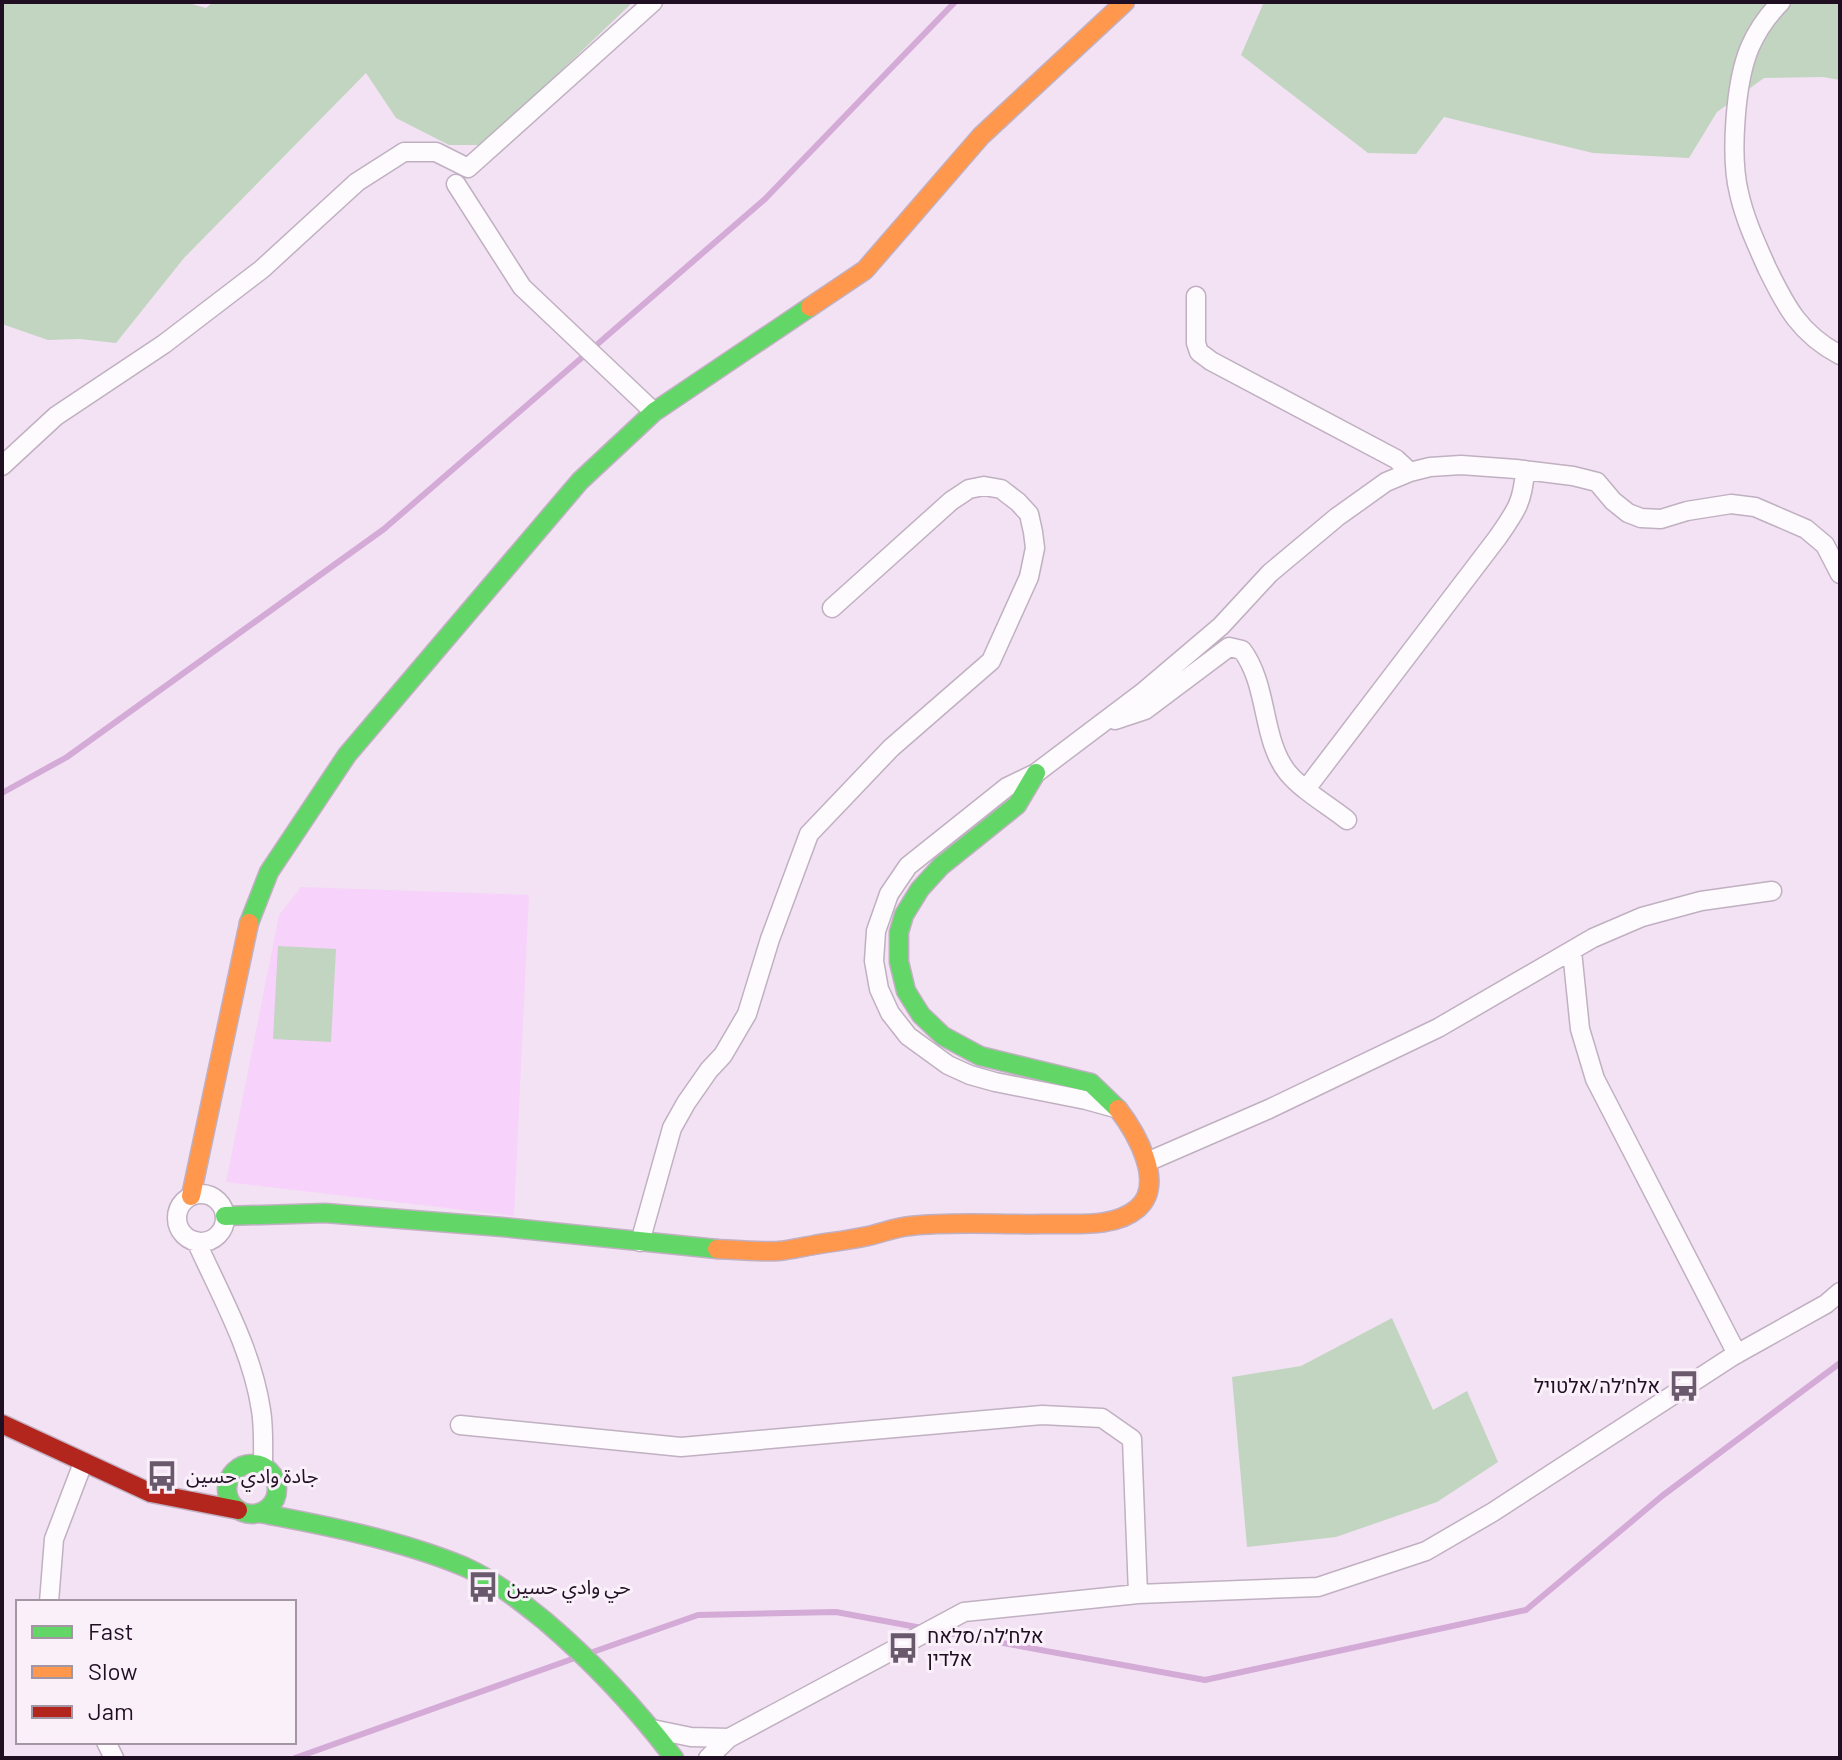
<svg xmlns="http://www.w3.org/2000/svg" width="1842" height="1760" font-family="Barlow,'Noto Sans Arabic',Heebo,sans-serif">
<rect width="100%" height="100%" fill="#f3e2f4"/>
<path fill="#f7d2fa" d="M 301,887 L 529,895 L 514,1216 L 226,1182 L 279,915 Z"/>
<path fill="#c1d5c0" d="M 2,2 L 185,2 L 206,8 L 213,2 L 633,2 L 483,145 L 449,145 L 396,118 L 366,73 L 184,258 L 116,343 L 80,339 L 48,340 L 2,324 Z
M 1264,2 L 1840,2 L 1840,80 L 1823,77 L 1764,78 L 1717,112 L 1689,158 L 1593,153 L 1444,117 L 1416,154 L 1368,153 L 1241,55 Z
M 278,946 L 336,949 L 331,1042 L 273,1039 Z
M 1392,1318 L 1433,1410 L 1467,1391 L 1498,1462 L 1437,1502 L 1336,1537 L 1247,1547 L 1232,1377 L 1301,1366 Z"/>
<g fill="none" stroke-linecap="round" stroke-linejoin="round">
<path stroke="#d4aad7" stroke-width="6" d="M 2,793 L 67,757 L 384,529 L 765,199 L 955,2
M 937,1631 L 1205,1680 L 1526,1610 L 1662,1496 L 1840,1363
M 590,1653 L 698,1615 L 836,1612 L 922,1628
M 295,1758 L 575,1658"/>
<defs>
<path id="street" d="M 1781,2 C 1768,15 1757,31 1750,47 C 1735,82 1730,157 1739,193 C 1745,220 1756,243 1767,268 C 1786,307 1800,334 1840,355
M 456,184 L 522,287 L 654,412
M 1196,296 L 1196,343 L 1199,352 L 1211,361 L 1396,459 L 1410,472
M 2,466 L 56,416 L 164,344 L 262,269 L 357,182 L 404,152 L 436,152 L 468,168 L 653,2
M 1115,720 L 1145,710 L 1229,647 L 1242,650 C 1269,686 1261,740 1288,773 C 1303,791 1328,805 1347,820
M 1306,789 L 1498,537 C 1516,511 1523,502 1525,470
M 1572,951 L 1580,1029 L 1595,1079 L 1737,1354
M 1115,1108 L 1086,1100 L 995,1082 L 970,1075 L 948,1065 L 908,1036 L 890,1013 L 879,989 L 874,961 L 876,931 L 889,894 L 908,866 L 1007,787 L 1036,773 L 1142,693 L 1221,626 L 1270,573 L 1337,517 L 1386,482 L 1410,472 L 1430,467 L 1461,465 L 1516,469 L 1573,476 L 1597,482 L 1613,501 L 1628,513 L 1641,518 L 1661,519 L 1687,511 L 1731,504 L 1755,507 L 1806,529 L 1825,545 L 1840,574
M 1147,1162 L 1269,1109 L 1438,1028 L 1593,938 L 1642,917 L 1701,901 L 1772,891
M177 1218a24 24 0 1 1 48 0a24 24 0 1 1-48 0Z
M 196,1241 C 221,1296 252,1350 261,1410 C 264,1428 263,1448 263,1466
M 640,1242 L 672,1128 L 686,1103 L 709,1070 L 723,1055 L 747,1014 L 770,939 L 809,834 L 891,748 L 991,661 L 1029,577 L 1035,548 L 1033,532 L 1029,514 L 1018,502 L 1001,489 L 984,486 L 969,489 L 951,501 L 832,608
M 460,1425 L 681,1447 L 1042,1415 L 1102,1418 L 1132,1439 L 1138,1594
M 49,1602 L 54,1539 L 83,1463
M 652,1729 L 691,1737 L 729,1738
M 106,1742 L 114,1758
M 708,1758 L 729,1738 L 964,1612 L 1138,1594 L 1318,1587 L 1426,1551 L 1493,1512 L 1733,1356 L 1826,1304 L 1840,1292"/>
<path id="fast" d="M 1036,773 L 1017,805 L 941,866 L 920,889 L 904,915 L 899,932 L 899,962 L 906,991 L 921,1015 L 943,1036 L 980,1056 L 1091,1083 L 1118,1109
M 249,923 L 269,872 L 347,755 L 580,481 L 654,412 L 810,307
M 225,1216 L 325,1213 L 502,1227 L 717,1249
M227 1489a25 25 0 1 1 50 0a25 25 0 1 1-50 0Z
M 259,1513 C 325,1525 403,1541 465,1567 C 494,1580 520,1601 545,1621 C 593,1662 636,1708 674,1758"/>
<path id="slow" d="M 810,307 L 865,270 L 981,136 L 1125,2
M 191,1196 L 249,923
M 717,1249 C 737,1250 758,1252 778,1251 C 790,1250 802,1247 814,1245 C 832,1242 850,1240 868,1236 C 882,1233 896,1227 910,1226 C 955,1221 999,1225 1044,1224 C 1074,1223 1114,1229 1138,1208 C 1166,1183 1135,1131 1118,1109"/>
<path id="jam" d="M 2,1424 L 151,1493 L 238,1510"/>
</defs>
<use href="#street" stroke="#c0b0c1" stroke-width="21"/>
<use href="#fast" stroke="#c0b0c1" stroke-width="21"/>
<use href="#slow" stroke="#c0b0c1" stroke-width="21"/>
<use href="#jam" stroke="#c0b0c1" stroke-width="21"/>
<use href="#street" stroke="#fdfbfd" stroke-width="18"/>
<use href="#fast" stroke="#63d668" stroke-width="18"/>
<use href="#slow" stroke="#ff974d" stroke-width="18"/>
<use href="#jam" stroke="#b3261e" stroke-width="18"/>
</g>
<defs>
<symbol id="bus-bare" viewBox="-9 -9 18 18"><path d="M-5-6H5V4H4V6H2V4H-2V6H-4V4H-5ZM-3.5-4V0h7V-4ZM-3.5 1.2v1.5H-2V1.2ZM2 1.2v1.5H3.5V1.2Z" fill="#6a596c" stroke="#faf0fa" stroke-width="2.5" paint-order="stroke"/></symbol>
</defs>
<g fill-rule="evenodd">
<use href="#bus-bare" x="1662" y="1364" width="44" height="44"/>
<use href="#bus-bare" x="140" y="1454" width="44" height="44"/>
<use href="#bus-bare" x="461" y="1565" width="44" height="44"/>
<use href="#bus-bare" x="881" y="1626" width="44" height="44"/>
</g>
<g text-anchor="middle" stroke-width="6" stroke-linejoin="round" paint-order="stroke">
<g font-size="20" fill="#200f22" stroke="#faf0fa" text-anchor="start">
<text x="1660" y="1393" text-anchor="end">אלח׳לה/אלטויל</text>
<text x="186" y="1483">جادة وادي حسين</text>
<text x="507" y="1594">حي وادي حسين</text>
<text x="927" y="1643">אלח׳לה/סלאח<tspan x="927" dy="23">אלדין</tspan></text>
</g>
</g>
<rect width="1842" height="1760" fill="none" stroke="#200f22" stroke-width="8"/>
<rect x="16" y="1600" width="280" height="144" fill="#faf0fa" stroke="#a396a4" stroke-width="2"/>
<rect x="32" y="1626" width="40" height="12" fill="#63d668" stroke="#a396a4" stroke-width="2"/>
<text x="88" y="1640" font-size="24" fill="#200f22">Fast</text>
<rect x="32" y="1666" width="40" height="12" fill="#ff974d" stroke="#a396a4" stroke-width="2"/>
<text x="88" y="1680" font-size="24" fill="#200f22">Slow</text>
<rect x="32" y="1706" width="40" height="12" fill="#b3261e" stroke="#a396a4" stroke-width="2"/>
<text x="88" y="1720" font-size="24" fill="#200f22">Jam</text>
</svg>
